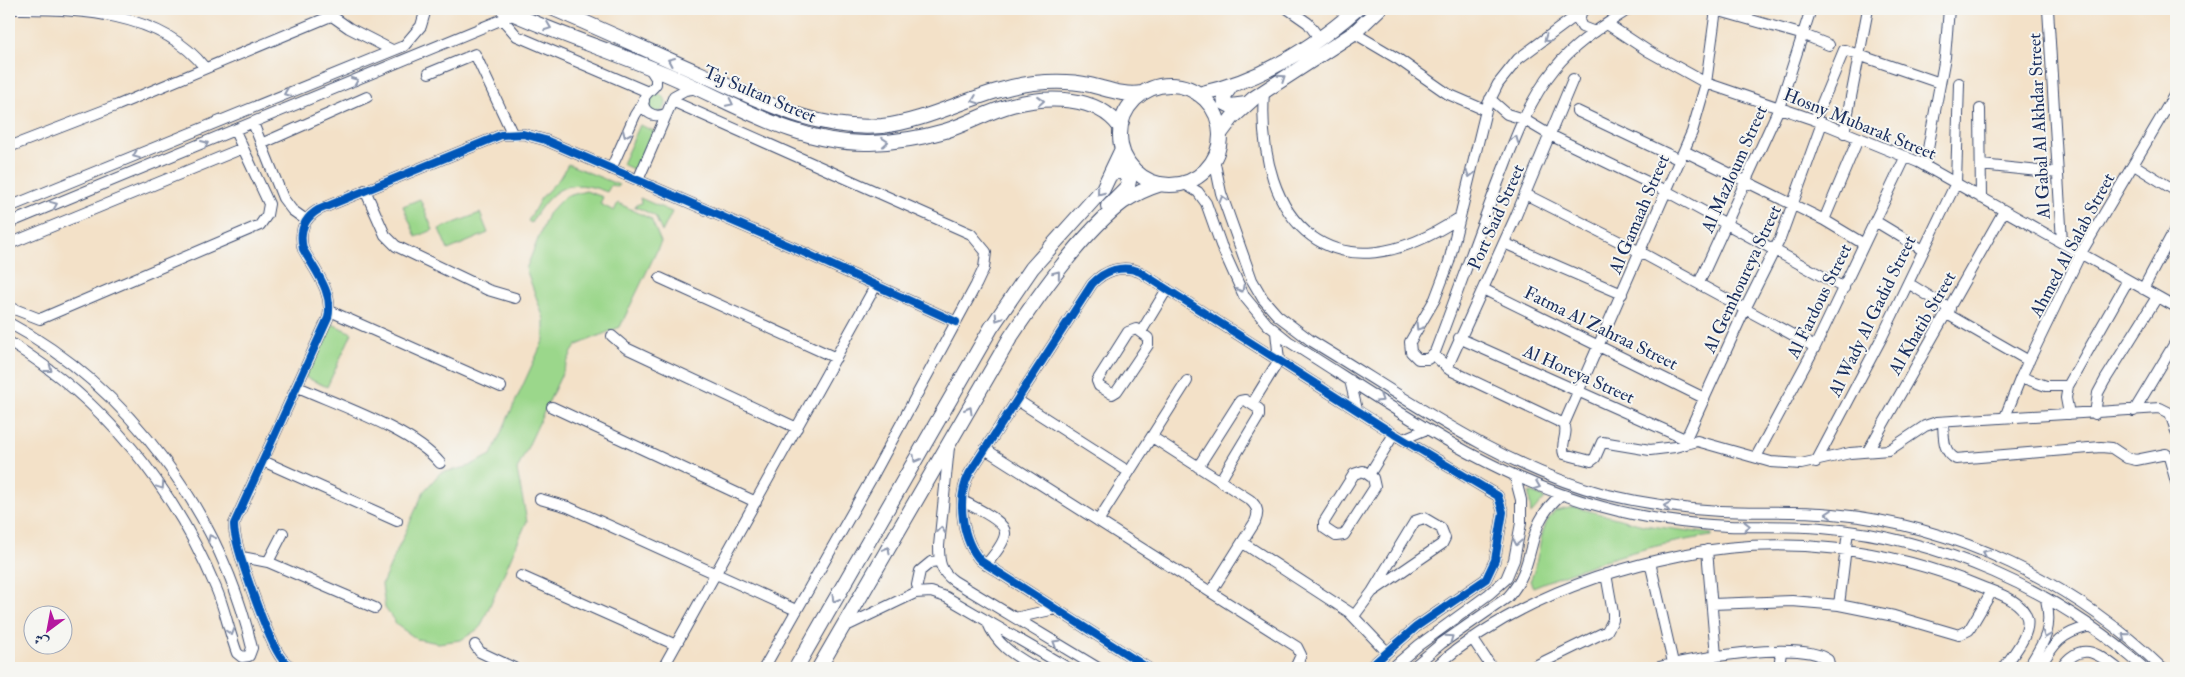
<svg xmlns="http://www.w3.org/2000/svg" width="2185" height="677" font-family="'IM FELL Double Pica',Amiri,serif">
<rect width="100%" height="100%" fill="#f6f6f2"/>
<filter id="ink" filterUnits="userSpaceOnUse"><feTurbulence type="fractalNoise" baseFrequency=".02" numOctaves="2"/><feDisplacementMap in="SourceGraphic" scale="10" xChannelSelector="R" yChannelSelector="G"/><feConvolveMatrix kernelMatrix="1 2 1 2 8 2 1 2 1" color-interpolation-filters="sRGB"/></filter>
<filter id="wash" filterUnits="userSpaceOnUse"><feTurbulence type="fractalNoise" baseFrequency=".0096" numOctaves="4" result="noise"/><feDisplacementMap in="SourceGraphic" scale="20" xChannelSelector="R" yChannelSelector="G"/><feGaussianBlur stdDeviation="1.12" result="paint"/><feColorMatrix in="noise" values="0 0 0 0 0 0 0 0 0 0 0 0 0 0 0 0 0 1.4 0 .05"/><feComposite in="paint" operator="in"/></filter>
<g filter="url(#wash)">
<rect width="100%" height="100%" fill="#f3e1c8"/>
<path fill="#9bd78b" stroke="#5b8374" d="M648 103a9 9 0 1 1 18 0a9 9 0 1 1-18 0Z
M 640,125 L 654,131 L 635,170 L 622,164 Z
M 568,164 L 619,185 L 617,187 L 611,185 L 607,192 C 568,176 551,189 531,223 L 528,221 L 541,198 L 559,179 Z
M 586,191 L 603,197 L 600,204 L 614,211 L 618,203 L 651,219 L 661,242 L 620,327 L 577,345 L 572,352 L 517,470 L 527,521 L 480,628 L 461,640 L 438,643 L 417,639 L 398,626 L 385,608 L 382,584 L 424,491 L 440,473 L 467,467 L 491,455 L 544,339 L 544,319 L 526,269 L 548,214 L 564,197 Z
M 640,198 L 672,212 L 662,232 L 655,216 L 634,206 L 641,203 Z
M 420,199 L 433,230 L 416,237 L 403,206 Z
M 480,213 L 488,233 L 448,250 L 439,229 Z
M 330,323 L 352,333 L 327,387 L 305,377 Z
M 1530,492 L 1545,498 L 1531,514 L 1529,494 Z
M 1574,507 L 1643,525 L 1712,534 L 1712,536 C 1649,544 1592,563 1533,587 L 1530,581 C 1541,559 1537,528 1555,511 Z"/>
</g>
<g filter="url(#ink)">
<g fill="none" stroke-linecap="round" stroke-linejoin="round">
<defs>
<path id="minor" d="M 9,9 C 74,8 162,11 205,68
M 322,9 L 349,28 L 392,50
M 1288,9 L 1308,23 L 1319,38
M 1585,9 L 1518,59 L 1498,84 L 1487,106 L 1449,262 L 1435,299 L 1410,342 L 1411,352 L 1418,359 L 1428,359 L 1435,352 C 1457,295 1477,237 1499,180 C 1514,141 1528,101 1555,68 C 1575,43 1602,27 1629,9
M 2048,9 L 2062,242
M 1716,10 L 1804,35 L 1829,45
M 1581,13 L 1579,21 L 1582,27 L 1595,32
M 503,20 L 517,36 L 648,92
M 1607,24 L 1648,51 L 1706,83 L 1815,120 L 1918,162 L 2176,307
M 1354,33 L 1398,59 L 1448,94 L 1485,110
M 649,67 L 656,78 L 656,84 C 653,89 648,91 645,96 C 638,111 655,120 667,113 L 674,96 L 685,90 L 699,88
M 429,73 L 475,54 L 512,133
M 1264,91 C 1255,226 1335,301 1459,218
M 1490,99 L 1507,114 L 1523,119 L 1550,135 L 1666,191 L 1844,288
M 672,101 L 971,234 L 986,252 L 984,268 L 976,285 L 874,474 L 764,668
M 1980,109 L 1981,198
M 1577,111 L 1680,160
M 1815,120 L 1844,50 L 1940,83
M 253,123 L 283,198 L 292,210 L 306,220
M 1844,133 L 1868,9
M 261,144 L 367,97
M 9,147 L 118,105 L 331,16
M 1684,151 L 1824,220 L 1864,244
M 1214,159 L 1221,193 L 1252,280 L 1263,299 L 1277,315 L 1310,340 C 1405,397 1496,465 1604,494 C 1642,503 1681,509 1720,511 C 1758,513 1795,510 1833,514 C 1956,525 2073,582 2162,668
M 1925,165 L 1945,57 L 1949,9
M 1981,165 L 2058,173
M 2134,165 L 2176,191
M 611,169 L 635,115 L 644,101
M 638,180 L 667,113
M 1183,183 L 1198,192 L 1206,203 L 1221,245 L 1244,296 L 1267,324 L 1288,341 C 1389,404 1486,477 1603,507 C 1643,518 1686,524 1728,526 C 1759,527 1790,525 1822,528 C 1940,538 2055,589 2144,668
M 365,190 L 385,235 L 396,246 L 488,290 L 515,298
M 1525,194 L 1640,252 L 1815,347
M 9,207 L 404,46 L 421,26 L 426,9
M 1824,220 L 1858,139
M 1875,221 L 1923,250
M 9,223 L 515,14
M 1504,243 L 1622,294
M 9,244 L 243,148
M 660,278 L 836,358
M 1699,283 L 1779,108 L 1811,9
M 1908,283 L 1950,309
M 1483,289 L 1704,398
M 2143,289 L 2176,227
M 9,307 L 40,319 L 260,225 L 267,215 L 269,204 L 235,131
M 330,311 L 501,387
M 1947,314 L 2029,361
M 9,323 C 129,387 222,516 252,648 L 249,656 L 242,657 L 237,653 C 229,632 225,609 216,588 C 173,486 104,400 9,342
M 1136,329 L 1148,338 L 1148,345 L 1117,391 L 1112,394 L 1099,386 L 1097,381 L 1128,332 Z
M 1141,332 L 1167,289
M 612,336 L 626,348 L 797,428
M 1459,338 L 1685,439
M 1434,355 L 1450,370 L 1564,424 C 1569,433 1560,444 1564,454 L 1591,461 L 1595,458 L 1602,442 L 1650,450 L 1675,447 L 1697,441 L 1771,462 L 1801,464 L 1850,453 L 1889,450 L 1925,426 L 1937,422 L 2160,408 L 2170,413 L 2176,431
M 1447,368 L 1515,218 L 1573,79
M 2021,377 L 2046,386 L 2068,386
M 1350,380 L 1357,410
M 298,387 C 338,405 413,430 440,463
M 1017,400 L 1129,472
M 1252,404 L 1279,360 L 1276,332
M 552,407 L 756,502
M 2134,411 L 2176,341
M 2069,414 L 2066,398 L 2068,386 L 2128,280
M 2095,414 L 2098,393 L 2105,380 L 2157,297
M 2005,417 L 2021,377 L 2081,253 L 2176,92
M 1943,422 C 1944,437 1942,451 1956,459 L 2101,447 L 2112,448 L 2127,458 L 2136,460 L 2166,454 L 2169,457 L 2176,482
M 1564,424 L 1692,132 L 1706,83 L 1716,9
M 1152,437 L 1250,500 C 1258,507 1259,513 1255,522 L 1211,592
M 1403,439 L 1427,429
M 1683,445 L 1745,309 L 1780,239 L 1822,123
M 949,447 L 939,546 C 939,562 940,571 954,581 L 1098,668
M 985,449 L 1297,647 L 1301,655 L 1295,668
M 1868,451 L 2004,211
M 1756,457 L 1815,347 L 1906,156
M 263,461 L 397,521
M 1816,462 L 1881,339 L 1956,183 L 1959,83
M 1198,467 L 1240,401 L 1245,400 L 1259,409 L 1259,416 L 1220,481
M 1363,471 L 1373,478 L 1375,487 L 1344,535 L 1336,536 L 1324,528 L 1324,522 L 1354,474 Z
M 1369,475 L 1394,434
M 540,499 L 568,507 L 796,610
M 963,501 C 973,507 1007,521 1005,534 C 1004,544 992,557 986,565
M 1098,521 L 1187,381
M 1243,543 L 1349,612 L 1387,652
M 1707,550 L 1716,656
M 242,557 L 268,562 L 375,608
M 268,562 L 283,533
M 1650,562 L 1673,663
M 521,576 L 676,645
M 917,585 L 920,571 L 931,562 L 939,561
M 1712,604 L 1792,601 L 1839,605 L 1894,616 L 1959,635 L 1969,630 L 1992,591
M 1839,605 L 1848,531
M 1354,616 L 1372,592 L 1415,521 L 1424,518 L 1441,528 L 1445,538 L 1442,544 L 1372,592
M 1015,618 L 1055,609
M 987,621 C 997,646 1014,655 1036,668
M 842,628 L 915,593 L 931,592 L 946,597 L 1068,668
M 1472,638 L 1492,668
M 475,645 L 480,652 L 514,668
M 294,668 C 290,666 285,663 282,659 C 269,643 233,544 234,524 L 328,318 C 334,292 315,271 303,249 C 299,232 303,219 318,210 L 501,135 L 523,134 L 545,140 L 792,247 L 956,322
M 663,668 L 876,285
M 1148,668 L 981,561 C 962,541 956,499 969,474 L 1092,284 C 1105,270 1123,264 1140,272 L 1394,434 L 1498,496 L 1503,512 L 1495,560 L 1486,579 L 1416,627 L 1369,668
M 1392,668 L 1419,645 L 1489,594 L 1506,579 L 1514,560 L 1521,523 L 1521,500 L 1515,477
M 1412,668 L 1442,643 L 1508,597 C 1540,561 1522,527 1561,495
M 1434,668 C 1505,607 1591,573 1682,555 C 1782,534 1888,548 1982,587 C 1997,593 2022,600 2027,618 C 2031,635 2012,655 2004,668
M 1531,668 L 1607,631 L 1613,620 L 1613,613 L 1606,574
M 1656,668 C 1689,659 1802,639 1828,660 L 1830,668
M 1779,668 L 1781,652
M 2028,668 C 2044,642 2053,631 2046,599
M 2039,668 C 2055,642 2060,634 2090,626
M 2061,668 C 2080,641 2096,652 2117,668"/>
<path id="major" d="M 503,9 C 554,33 609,50 661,72 C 730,100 794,145 870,143 C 896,142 921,138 945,131 C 968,124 989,111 1012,105 C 1047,96 1097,95 1120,127
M 554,9 C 603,30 651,52 699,73 C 758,99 815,132 882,126 C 935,120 981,89 1034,83 C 1053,81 1072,81 1090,85 C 1107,89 1124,96 1142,93
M1120 135a50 50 0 1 1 100 0a50 50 0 1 1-100 0Z
M 1231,86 L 1224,96 L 1225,103 L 1231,106 L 1246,104
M 1198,94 C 1257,82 1311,49 1357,9
M 1220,134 L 1232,118 L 1254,98 L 1354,33 L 1379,9
M 1108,206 L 1128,186 L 1129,181 L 1123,171 L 1112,173
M 796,668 L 991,328 L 1032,268 L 1103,189 L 1122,149
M 819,668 L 1010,338 C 1038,296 1083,232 1123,202 C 1135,194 1148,188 1161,184"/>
</defs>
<use href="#minor" stroke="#3b4a6e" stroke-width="12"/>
<use href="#major" stroke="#3b4a6e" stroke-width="16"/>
<use href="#minor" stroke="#fff" stroke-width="10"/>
<use href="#major" stroke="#fff" stroke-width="14"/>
<defs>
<path id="cycleway" d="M 294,668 C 290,666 285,663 282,659 C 269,643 233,544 234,524 L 328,318 C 334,292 315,271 303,249 C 299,232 303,219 318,210 L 501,135 L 523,134 L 545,140 L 792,247 L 956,322
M 1148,668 L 981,561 C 962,541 956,499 969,474 L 1092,284 C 1105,270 1123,264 1140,272 L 1394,434 L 1498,496 L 1503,512 L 1495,560 L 1486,579 L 1416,627 L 1369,668"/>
</defs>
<use href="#cycleway" stroke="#f6f6f2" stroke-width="11"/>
<use href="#cycleway" stroke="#0057b8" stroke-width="8"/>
</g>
<defs><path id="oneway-chevron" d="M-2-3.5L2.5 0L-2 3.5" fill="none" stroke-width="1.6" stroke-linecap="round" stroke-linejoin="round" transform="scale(1.25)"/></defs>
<g stroke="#8d97ae">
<use href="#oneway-chevron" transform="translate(548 27) rotate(21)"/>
<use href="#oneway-chevron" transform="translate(1547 39) rotate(144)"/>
<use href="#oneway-chevron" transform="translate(671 61) rotate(-156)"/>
<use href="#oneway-chevron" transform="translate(1282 78) rotate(-34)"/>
<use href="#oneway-chevron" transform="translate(355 81) rotate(-23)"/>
<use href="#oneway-chevron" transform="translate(287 93) rotate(158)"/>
<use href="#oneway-chevron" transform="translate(975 100) rotate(159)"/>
<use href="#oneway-chevron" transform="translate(1041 101) rotate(-4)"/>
<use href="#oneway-chevron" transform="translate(730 103) rotate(26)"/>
<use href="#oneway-chevron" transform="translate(626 134) rotate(114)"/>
<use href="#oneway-chevron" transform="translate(1515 139) rotate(-68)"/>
<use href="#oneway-chevron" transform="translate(885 142) rotate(-5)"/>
<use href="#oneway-chevron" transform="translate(205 144) rotate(-23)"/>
<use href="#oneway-chevron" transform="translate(136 155) rotate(158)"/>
<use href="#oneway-chevron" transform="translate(1470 174) rotate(104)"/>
<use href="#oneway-chevron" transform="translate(1100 192) rotate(129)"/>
<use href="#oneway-chevron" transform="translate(1223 199) rotate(-107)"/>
<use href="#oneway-chevron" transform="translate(54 205) rotate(-22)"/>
<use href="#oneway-chevron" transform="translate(1057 274) rotate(-51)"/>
<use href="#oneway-chevron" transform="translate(1241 289) rotate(62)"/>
<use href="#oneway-chevron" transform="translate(998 318) rotate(123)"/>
<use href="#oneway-chevron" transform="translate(1419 327) rotate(122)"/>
<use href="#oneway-chevron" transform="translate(49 369) rotate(37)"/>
<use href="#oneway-chevron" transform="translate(1380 399) rotate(32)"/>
<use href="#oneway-chevron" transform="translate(969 410) rotate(-60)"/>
<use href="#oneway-chevron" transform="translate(916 459) rotate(120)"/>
<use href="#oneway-chevron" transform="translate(161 486) rotate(56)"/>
<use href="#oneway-chevron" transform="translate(1537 486) rotate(21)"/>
<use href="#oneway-chevron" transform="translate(1667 506) rotate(-172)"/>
<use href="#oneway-chevron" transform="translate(1829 514) rotate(-175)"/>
<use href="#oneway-chevron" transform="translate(1747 526)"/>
<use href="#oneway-chevron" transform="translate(941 530) rotate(-84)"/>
<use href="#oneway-chevron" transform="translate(211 538) rotate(-117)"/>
<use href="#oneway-chevron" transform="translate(1517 542) rotate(101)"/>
<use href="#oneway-chevron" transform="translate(887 550) rotate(-60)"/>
<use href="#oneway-chevron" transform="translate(1986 553) rotate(-157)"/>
<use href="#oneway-chevron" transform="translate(835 599) rotate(120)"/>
<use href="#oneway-chevron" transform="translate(231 632) rotate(74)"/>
<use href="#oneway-chevron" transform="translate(2046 635) rotate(111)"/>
<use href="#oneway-chevron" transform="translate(2125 636) rotate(-141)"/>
<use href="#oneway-chevron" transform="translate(1450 638) rotate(-35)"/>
<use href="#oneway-chevron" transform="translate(1056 643) rotate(-149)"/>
</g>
</g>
<g text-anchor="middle" stroke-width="4" stroke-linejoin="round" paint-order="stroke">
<g font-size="18" fill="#1b2f5e" stroke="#f6f6f2">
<text transform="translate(760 94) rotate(23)" y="6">Taj Sultan Street</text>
<text transform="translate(1860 124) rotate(22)" y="6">Hosny Mubarak Street</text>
<text transform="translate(2039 126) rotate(-93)" y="6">Al Gabal Al Akhdar Street</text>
<text transform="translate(1734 169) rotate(-66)" y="6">Al Mazloum Street</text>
<text transform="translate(1639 214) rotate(-67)" y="6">Al Gamaah Street</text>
<text transform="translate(1496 217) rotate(-66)" y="6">Port Said Street</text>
<text transform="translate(2072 245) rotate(-62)" y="6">Ahmed Al Salab Street</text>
<text transform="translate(1742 279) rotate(-65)" y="6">Al Gemhoureya Street</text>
<text transform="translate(1819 301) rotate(-64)" y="6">Al Fardous Street</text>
<text transform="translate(1872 316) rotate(-64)" y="6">Al Wady Al Gadid Street</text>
<text transform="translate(1922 323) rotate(-60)" y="6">Al Khatib Street</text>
<text transform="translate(1601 328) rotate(26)" y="6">Fatma Al Zahraa Street</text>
<text transform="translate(1579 374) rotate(24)" y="6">Al Horeya Street</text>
</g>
</g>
<rect width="2185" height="677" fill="none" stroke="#f6f6f2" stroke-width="30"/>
<g transform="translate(48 630) rotate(212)"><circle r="24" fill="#f6f6f2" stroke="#9ea6b7"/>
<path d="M0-4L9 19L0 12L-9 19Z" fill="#b5179e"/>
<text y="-8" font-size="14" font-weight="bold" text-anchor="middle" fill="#1b2f5e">ش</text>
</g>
</svg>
